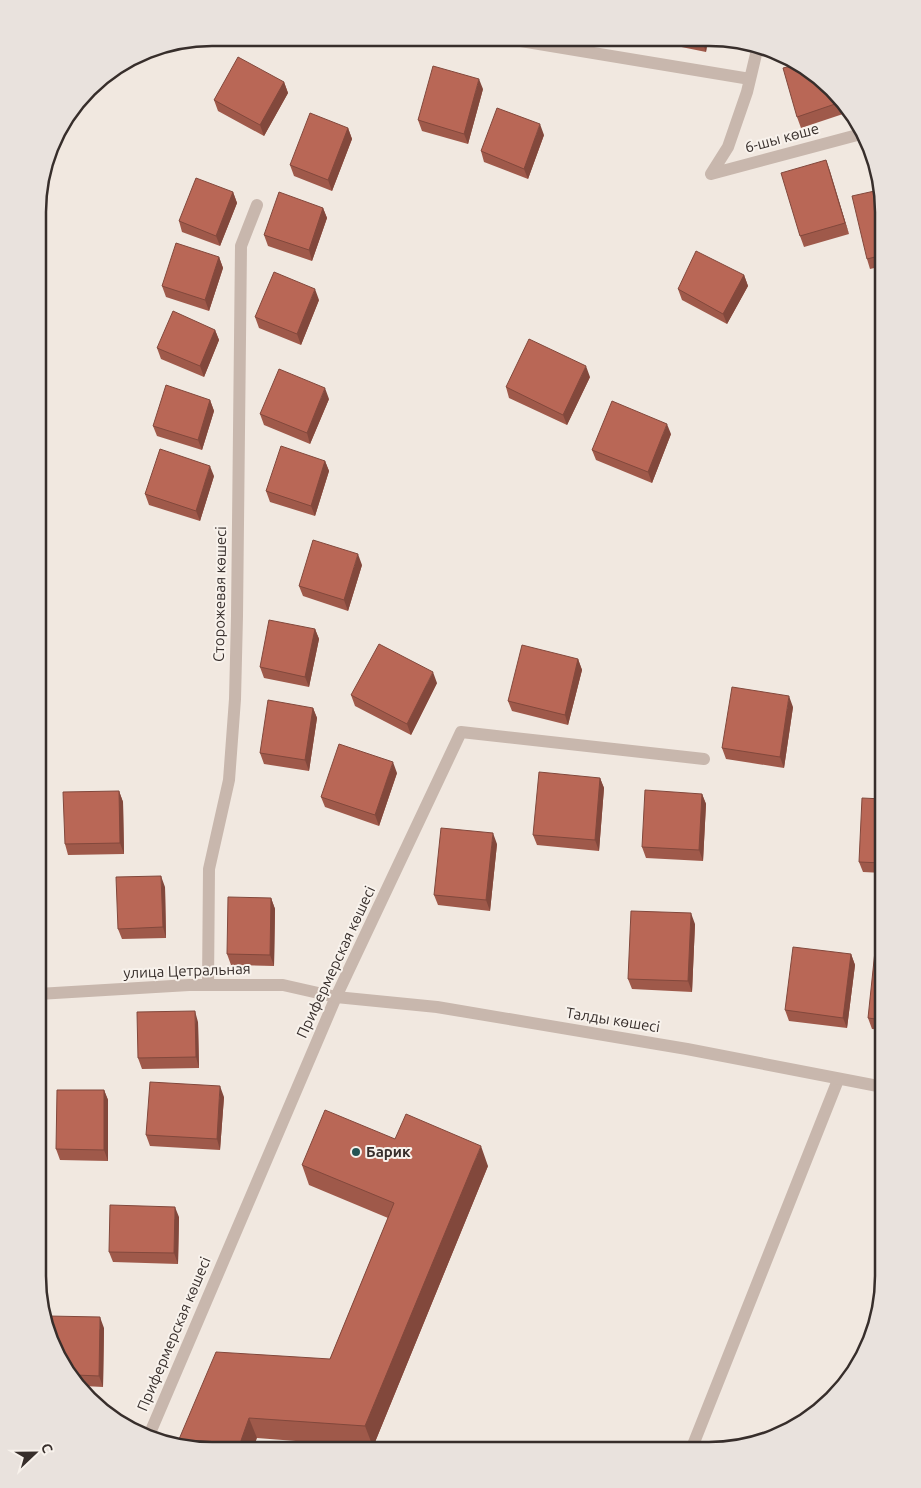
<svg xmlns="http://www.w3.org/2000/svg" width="921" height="1488" font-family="Ubuntu,sans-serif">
<rect width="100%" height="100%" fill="#f1e8e0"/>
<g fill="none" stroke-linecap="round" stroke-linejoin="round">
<path stroke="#c8b7ad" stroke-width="12" d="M 503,38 L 750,79
M 711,174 L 861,134
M 711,174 L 728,147 L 747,92 L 757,50
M 208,985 L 209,869 L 229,780 L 235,699 L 237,616 L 241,246 L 257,205
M 150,1433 L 336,997 L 461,732 L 704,759
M 691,1450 L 838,1080"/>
<path stroke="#c8b7ad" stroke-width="12" d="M 38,994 L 189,985 L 283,985 L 336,997 L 437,1007 L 687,1049 L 883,1087"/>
</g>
<path fill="#9f594a" d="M 642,39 L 708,39 L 706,52 Z
M 815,74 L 846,113 L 801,128 L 797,117 Z
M 284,82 L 288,93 L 264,136 L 218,111 L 214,100 Z
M 483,89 L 468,144 L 422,131 L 418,120 Z
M 348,128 L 352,139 L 332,191 L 294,176 L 290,165 Z
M 544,135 L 528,179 L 484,162 L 481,151 Z
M 826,160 L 849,234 L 804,247 L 800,236 Z
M 233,192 L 237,203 L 220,246 L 182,232 L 179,221 Z
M 323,208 L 327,218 L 312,261 L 268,246 L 264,235 Z
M 884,212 L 883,266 L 870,269 L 867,259 Z
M 219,257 L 223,268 L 209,311 L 166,297 L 162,286 Z
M 744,275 L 748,286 L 727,324 L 682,300 L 678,289 Z
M 319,300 L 301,345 L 259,328 L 255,317 Z
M 215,330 L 219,340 L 204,377 L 161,359 L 157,348 Z
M 590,377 L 567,425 L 509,398 L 506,387 Z
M 329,399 L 310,444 L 264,425 L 260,414 Z
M 210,400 L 214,411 L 202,450 L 157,436 L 153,426 Z
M 671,434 L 652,483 L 596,460 L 592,450 Z
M 325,461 L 329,471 L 315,516 L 270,502 L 266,491 Z
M 214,476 L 200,521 L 149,505 L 145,494 Z
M 362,565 L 348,611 L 303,596 L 299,586 Z
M 315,629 L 319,639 L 309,687 L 264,678 L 260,667 Z
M 578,659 L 582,670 L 568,725 L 512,711 L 508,701 Z
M 437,683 L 411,735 L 355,706 L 351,695 Z
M 793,707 L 784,768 L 726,759 L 722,748 Z
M 313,708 L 317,718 L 309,771 L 264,764 L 260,753 Z
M 397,773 L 379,826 L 325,807 L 321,797 Z
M 600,778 L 604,788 L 599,851 L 537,845 L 533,835 Z
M 119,791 L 123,802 L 124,854 L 68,855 L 65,844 Z
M 702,794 L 706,804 L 703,861 L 646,858 L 642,847 Z
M 883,799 L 883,873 L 863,872 L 859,862 Z
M 497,844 L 490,911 L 438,905 L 434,895 Z
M 165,887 L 166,938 L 122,939 L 118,929 Z
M 271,898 L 275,909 L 274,966 L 231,965 L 227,954 Z
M 695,924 L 692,992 L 632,989 L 628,979 Z
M 883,952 L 883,1030 L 872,1029 L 868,1018 Z
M 851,954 L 855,965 L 847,1028 L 789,1021 L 785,1010 Z
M 198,1022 L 199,1068 L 142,1069 L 138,1058 Z
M 104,1090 L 108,1100 L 108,1161 L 60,1160 L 56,1149 Z
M 224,1097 L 220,1150 L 150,1146 L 146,1135 Z
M 395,1139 L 488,1166 L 373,1447 L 257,1438 L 189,1449 L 330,1359 L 388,1218 L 309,1185 L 302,1165 Z
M 179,1217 L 178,1264 L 113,1262 L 109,1252 Z
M 38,1225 L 42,1235 L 43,1290 L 40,1290 L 38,1276 Z
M 104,1328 L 103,1387 L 84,1386 L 51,1343 Z"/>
<path fill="#82483c" d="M 702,39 L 708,39 L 706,52 L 702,41 Z
M 479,79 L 483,89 L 468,144 L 464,134 Z
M 284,82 L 288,93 L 264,136 L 260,125 Z
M 540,124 L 544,135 L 528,179 L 524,169 Z
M 348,128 L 352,139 L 332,191 L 328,180 Z
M 826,160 L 830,171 L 849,234 L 845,223 Z
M 233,192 L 237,203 L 220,246 L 216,236 Z
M 323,208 L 327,218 L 312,261 L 309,250 Z
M 219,257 L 223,268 L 209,311 L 205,300 Z
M 744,275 L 748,286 L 727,324 L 723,314 Z
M 315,289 L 319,300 L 301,345 L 297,334 Z
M 215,330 L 219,340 L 204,377 L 200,366 Z
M 586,366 L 590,377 L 567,425 L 563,415 Z
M 325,388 L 329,399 L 310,444 L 307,433 Z
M 210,400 L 214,411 L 202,450 L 198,440 Z
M 667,424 L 671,434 L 652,483 L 648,472 Z
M 325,461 L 329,471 L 315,516 L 311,506 Z
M 210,466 L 214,476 L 200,521 L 196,511 Z
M 358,554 L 362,565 L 348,611 L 344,600 Z
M 315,629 L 319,639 L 309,687 L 305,677 Z
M 578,659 L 582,670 L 568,725 L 565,715 Z
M 433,672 L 437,683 L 411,735 L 407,724 Z
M 789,696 L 793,707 L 784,768 L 780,757 Z
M 313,708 L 317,718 L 309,771 L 305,760 Z
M 393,762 L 397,773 L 379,826 L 375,815 Z
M 600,778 L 604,788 L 599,851 L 595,840 Z
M 119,791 L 123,802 L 124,854 L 120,843 Z
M 702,794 L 706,804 L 703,861 L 699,850 Z
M 493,833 L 497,844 L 490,911 L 486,900 Z
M 161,876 L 165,887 L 166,938 L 163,927 Z
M 271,898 L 275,909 L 274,966 L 270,955 Z
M 691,913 L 695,924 L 692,992 L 688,981 Z
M 851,954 L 855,965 L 847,1028 L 843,1018 Z
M 195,1011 L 198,1022 L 199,1068 L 196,1057 Z
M 220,1086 L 224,1097 L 220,1150 L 217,1139 Z
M 104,1090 L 108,1100 L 108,1161 L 104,1150 Z
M 481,1146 L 488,1166 L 373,1447 L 365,1426 Z
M 175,1207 L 179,1217 L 178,1264 L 174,1253 Z
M 38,1225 L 42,1235 L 43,1290 L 39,1279 Z
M 100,1317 L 104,1328 L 103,1387 L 99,1376 Z
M 249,1418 L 257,1438 L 253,1449 L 238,1449 Z"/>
<path fill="#b96756" stroke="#82483c" d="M 691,39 L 702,39 L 702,41 Z
M 238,57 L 284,82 L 260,125 L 214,100 Z
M 795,65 L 815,74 L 838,103 L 797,117 L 783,68 Z
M 433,66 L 479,79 L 464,134 L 418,120 Z
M 497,108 L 540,124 L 524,169 L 481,151 Z
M 310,113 L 348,128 L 328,180 L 290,165 Z
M 826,160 L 845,223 L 800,236 L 781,173 Z
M 196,178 L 233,192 L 216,236 L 179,221 Z
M 879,190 L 884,212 L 883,255 L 867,259 L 852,196 Z
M 279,192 L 323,208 L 309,250 L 264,235 Z
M 176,243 L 219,257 L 205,300 L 162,286 Z
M 696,251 L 744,275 L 723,314 L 678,289 Z
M 274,272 L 315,289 L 297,334 L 255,317 Z
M 173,311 L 215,330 L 200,366 L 157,348 Z
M 529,339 L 586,366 L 563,415 L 506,387 Z
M 279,369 L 325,388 L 307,433 L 260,414 Z
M 166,385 L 210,400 L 198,440 L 153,426 Z
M 612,401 L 667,424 L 648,472 L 592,450 Z
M 281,446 L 325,461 L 311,506 L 266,491 Z
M 160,449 L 210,466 L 196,511 L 145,494 Z
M 313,540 L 358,554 L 344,600 L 299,586 Z
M 269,620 L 315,629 L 305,677 L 260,667 Z
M 379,644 L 433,672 L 407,724 L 351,695 Z
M 522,645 L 578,659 L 565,715 L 508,701 Z
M 732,687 L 789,696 L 780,757 L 722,748 Z
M 268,700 L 313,708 L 305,760 L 260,753 Z
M 339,744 L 393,762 L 375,815 L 321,797 Z
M 539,772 L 600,778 L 595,840 L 533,835 Z
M 645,790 L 702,794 L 699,850 L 642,847 Z
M 119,791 L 120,843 L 65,844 L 63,792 Z
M 862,798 L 883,799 L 883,863 L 859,862 Z
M 441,828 L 493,833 L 486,900 L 434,895 Z
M 161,876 L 163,927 L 118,929 L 116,877 Z
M 228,897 L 271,898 L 270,955 L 227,954 Z
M 631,911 L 691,913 L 688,981 L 628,979 Z
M 793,947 L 851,954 L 843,1018 L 785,1010 Z
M 875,951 L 883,952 L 883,1020 L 868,1018 Z
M 195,1011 L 196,1057 L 138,1058 L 137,1012 Z
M 150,1082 L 220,1086 L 217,1139 L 146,1135 Z
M 57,1090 L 104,1090 L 104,1150 L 56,1149 Z
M 325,1110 L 395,1139 L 406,1114 L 481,1146 L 365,1426 L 249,1418 L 238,1449 L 189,1449 L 177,1444 L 216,1352 L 330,1359 L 394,1203 L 302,1165 Z
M 110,1205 L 175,1207 L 174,1253 L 109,1252 Z
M 38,1225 L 39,1279 L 38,1279 Z
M 48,1316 L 100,1317 L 99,1376 L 76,1375 L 51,1343 L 48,1329 Z"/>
<circle fill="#255454" stroke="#f8f2ec" stroke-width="2" cx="356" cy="1152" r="5"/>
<g text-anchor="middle" stroke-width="4" stroke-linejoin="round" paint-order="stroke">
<g font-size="15" fill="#372e2b" stroke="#f8f2ec">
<text transform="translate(782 138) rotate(-15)" y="5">6-шы көше</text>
<text transform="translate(220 594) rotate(-89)" y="5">Сторожевая көшесі</text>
<text transform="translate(336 962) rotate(-65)" y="5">Прифермерская көшесі</text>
<text transform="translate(187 971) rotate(-2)" y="5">улица Цетральная</text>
<text transform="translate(613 1020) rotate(9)" y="5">Талды көшесі</text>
<text transform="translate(174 1334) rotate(-67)" y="5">Прифермерская көшесі</text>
</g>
<g font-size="15" font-weight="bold" fill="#372e2b" stroke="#f8f2ec" text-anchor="start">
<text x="366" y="1157">Барик</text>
</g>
</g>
<path d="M0 0H921V1488H0ZM212 46H709A166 166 0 0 1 875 212V1276A166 166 0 0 1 709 1442H212A166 166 0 0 1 46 1276V212A166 166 0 0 1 212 46Z" fill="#e9e2dd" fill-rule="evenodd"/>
<path fill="none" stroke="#372e2b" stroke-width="2.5" d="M212 46H709A166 166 0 0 1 875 212V1276A166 166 0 0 1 709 1442H212A166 166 0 0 1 46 1276V212A166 166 0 0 1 212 46Z"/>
<g transform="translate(35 1453) rotate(68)" stroke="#f8f2ec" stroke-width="4" paint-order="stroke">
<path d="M0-4L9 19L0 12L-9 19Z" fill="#372e2b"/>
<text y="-8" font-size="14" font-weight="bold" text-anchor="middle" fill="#372e2b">С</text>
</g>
</svg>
